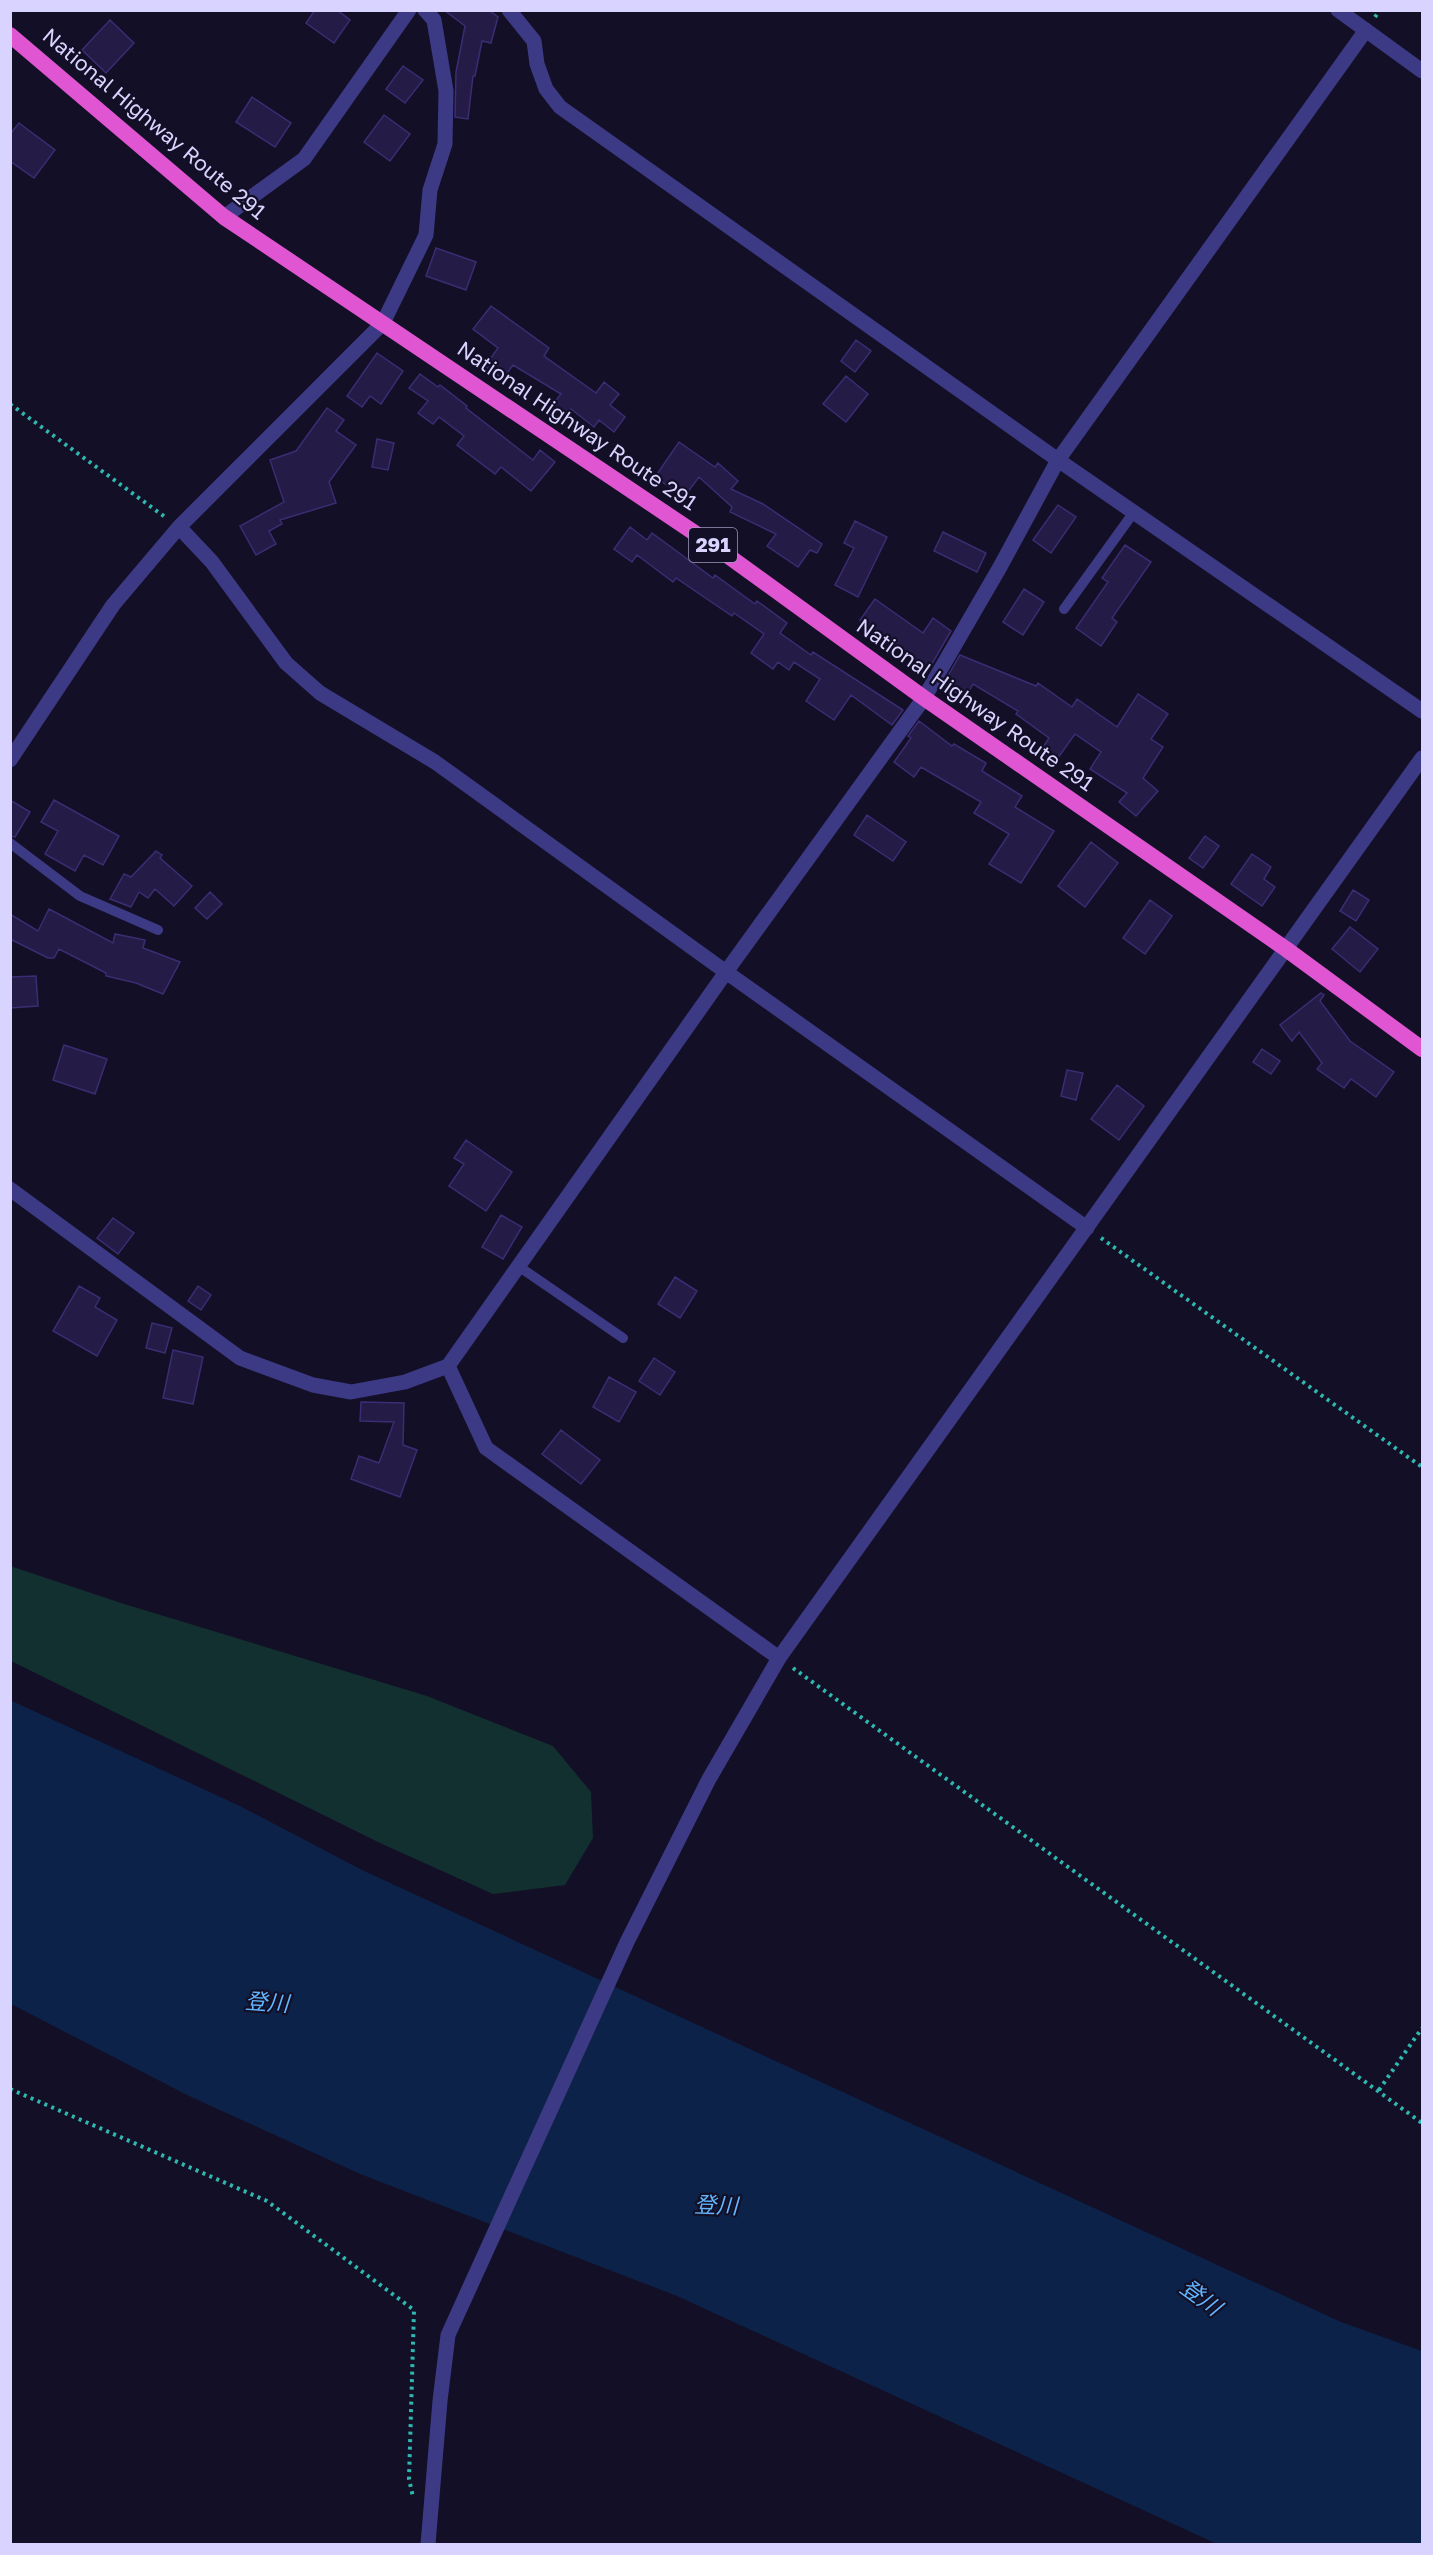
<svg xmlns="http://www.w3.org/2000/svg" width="1433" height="2555" font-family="'Golos Text','Noto Sans JP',sans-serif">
<rect width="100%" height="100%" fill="#130f26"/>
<path fill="#12302f" d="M 10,1566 L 121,1603 L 427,1696 L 553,1746 L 591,1792 L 593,1838 L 565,1885 L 493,1894 L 380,1843 L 11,1661 Z"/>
<path fill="#0c2248" d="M 10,1700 L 240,1806 L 362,1870 L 1341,2322 L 1422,2351 L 1422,2544 L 1217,2544 L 677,2296 L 360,2174 L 187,2095 L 11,2004 Z"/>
<path fill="#241b47" stroke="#3b2d73" stroke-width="1.5" d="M 315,10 L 337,10 L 350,20 L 334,43 L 306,23 Z
M 444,10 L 489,10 L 498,17 L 491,43 L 482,41 L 475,76 L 473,76 L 468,119 L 455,117 L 456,72 L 465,26 Z
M 110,20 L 134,43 L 106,73 L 82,50 Z
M 403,66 L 423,80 L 405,103 L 386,89 Z
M 252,97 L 291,123 L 275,147 L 236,122 Z
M 384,115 L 410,134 L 390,161 L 364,142 Z
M 19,123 L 55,150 L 34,178 L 10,161 L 10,134 Z
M 436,248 L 476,262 L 466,290 L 426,276 Z
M 491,306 L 549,348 L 544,356 L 596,393 L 604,382 L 619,394 L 610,405 L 625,417 L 614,432 L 599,420 L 594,427 L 571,409 L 566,415 L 552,405 L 561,394 L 513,365 L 503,379 L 485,366 L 498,348 L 473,329 Z
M 856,340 L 871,351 L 855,372 L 841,361 Z
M 377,353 L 403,371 L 381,404 L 370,396 L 362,407 L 347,396 Z
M 420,374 L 438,387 L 440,385 L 467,406 L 466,408 L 533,460 L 540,450 L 555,462 L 531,491 L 501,467 L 495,474 L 457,445 L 464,436 L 439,417 L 433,424 L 418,413 L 428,401 L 409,388 Z
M 846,376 L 868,394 L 846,422 L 823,404 Z
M 327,408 L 344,420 L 336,431 L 356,445 L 329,482 L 336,503 L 280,520 L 282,524 L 269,531 L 276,544 L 256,555 L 240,526 L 284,502 L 270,460 L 296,451 Z
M 377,439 L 394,443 L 388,470 L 372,467 Z
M 679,442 L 715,467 L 718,463 L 738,481 L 731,489 L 763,504 L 822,544 L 817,553 L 810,550 L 798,567 L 767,546 L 776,534 L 730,512 L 732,507 L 699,477 L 684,497 L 655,477 Z
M 1058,505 L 1076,517 L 1051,553 L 1033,540 Z
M 855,521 L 887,537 L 858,597 L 835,585 L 854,548 L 844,543 Z
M 630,527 L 647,540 L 652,533 L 713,578 L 715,575 L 755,604 L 757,601 L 787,623 L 780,633 L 811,655 L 813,652 L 903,710 L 892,725 L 851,695 L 834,720 L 806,701 L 820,679 L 794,662 L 789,670 L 778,662 L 773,669 L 751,653 L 764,634 L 734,613 L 732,616 L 676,578 L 673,582 L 637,555 L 632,562 L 614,549 Z
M 943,532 L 986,553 L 977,572 L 934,551 Z
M 1125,545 L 1151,562 L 1112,618 L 1117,622 L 1101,646 L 1076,628 L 1108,582 L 1102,578 Z
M 1024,589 L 1044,602 L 1023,635 L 1003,622 Z
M 875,599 L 923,633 L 933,618 L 951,631 L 929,669 L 860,620 Z
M 960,655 L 1036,686 L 1038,683 L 1072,707 L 1077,699 L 1117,727 L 1138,694 L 1168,714 L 1151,739 L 1163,747 L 1143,778 L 1158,791 L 1136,816 L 1119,802 L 1127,793 L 1090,769 L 1101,752 L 1075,734 L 1055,762 L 1040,752 L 1049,738 L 1016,714 L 1018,711 L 973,684 L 965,698 L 949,688 L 951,685 L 945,681 Z
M 919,721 L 952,746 L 954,744 L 986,763 L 982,771 L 1022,796 L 1015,807 L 1054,831 L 1021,883 L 989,864 L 1009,834 L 974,813 L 981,802 L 921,767 L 914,777 L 894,762 L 911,738 L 908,736 Z
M 10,800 L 30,812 L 15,837 L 10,836 Z
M 54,800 L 119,836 L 103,865 L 84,855 L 75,871 L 45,854 L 58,831 L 41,822 Z
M 867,815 L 906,842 L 893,861 L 854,835 Z
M 1205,836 L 1219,846 L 1203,868 L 1189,858 Z
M 1091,842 L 1118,863 L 1085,907 L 1058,886 Z
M 156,851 L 162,855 L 160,858 L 192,886 L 174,906 L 155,889 L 148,898 L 139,892 L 131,907 L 110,899 L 124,874 L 131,877 Z
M 1252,854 L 1271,867 L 1264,879 L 1275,887 L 1262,906 L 1231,884 Z
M 1353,890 L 1369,900 L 1356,921 L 1340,911 Z
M 210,892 L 222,904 L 207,919 L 195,908 Z
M 1150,900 L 1172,916 L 1145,954 L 1123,938 Z
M 49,909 L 113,943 L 115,934 L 145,940 L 143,948 L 180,962 L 163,994 L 136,983 L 106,976 L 106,973 L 59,949 L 54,958 L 48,958 L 10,939 L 10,914 L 38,931 Z
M 1350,927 L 1378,949 L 1360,972 L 1332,949 Z
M 36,976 L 38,1006 L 10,1008 L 10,977 Z
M 1321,993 L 1324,995 L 1320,1001 L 1350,1041 L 1394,1072 L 1376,1097 L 1351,1079 L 1344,1088 L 1317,1069 L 1322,1063 L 1299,1032 L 1292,1041 L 1280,1025 Z
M 64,1045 L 107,1059 L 95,1094 L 53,1080 Z
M 1262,1049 L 1280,1061 L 1271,1074 L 1253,1062 Z
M 1067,1070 L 1083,1073 L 1076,1100 L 1061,1096 Z
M 1117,1085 L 1144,1106 L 1119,1140 L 1091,1119 Z
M 466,1140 L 512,1172 L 486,1211 L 449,1186 L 464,1164 L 454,1158 Z
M 501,1215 L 522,1227 L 503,1259 L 482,1247 Z
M 113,1218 L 134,1233 L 118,1254 L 97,1238 Z
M 675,1277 L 697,1291 L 680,1318 L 658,1304 Z
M 79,1286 L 100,1298 L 95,1307 L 117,1320 L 97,1356 L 53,1331 Z
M 198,1286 L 211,1295 L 201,1310 L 188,1301 Z
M 152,1323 L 172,1328 L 165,1353 L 146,1348 Z
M 173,1350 L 203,1357 L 193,1404 L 163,1398 Z
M 654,1358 L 675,1372 L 660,1395 L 639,1381 Z
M 609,1377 L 636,1392 L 619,1422 L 593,1407 Z
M 361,1402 L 404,1403 L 403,1445 L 417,1450 L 400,1497 L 351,1479 L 359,1456 L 379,1463 L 394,1422 L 360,1421 Z
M 561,1430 L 600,1460 L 581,1484 L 542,1454 Z"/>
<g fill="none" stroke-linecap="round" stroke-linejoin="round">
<path stroke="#2fb8b0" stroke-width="4" stroke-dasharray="3 4.5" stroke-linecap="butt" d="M 1375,17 L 1380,10
M 10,404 L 165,517
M 1101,1238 L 1422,1467
M 793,1668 L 1422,2123
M 10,2089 L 267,2201 L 414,2310 L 409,2479 L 413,2497
M 1379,2090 L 1422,2028"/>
<path stroke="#3d3a85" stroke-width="10" d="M 1064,609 L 1134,512
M 10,843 L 80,896 L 158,930
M 518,1266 L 623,1338"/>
<path stroke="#3d3a85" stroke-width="15" d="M 509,10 L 534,41 L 537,64 L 546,89 L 560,107 L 1058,460 L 1422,711
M 1338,10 L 1422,71
M 224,217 L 304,159 L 409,10
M 179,527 L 212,562 L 286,663 L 320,693 L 435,762 L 726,972 L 1087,1228
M 10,760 L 113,605 L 179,527 L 383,323 L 426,235 L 430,190 L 445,144 L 446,91 L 434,20 L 425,10
M 10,1189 L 240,1358 L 313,1385 L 351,1392 L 405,1382 L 448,1366 L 726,972 L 924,698 L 1000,567 L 1058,460 L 1366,30
M 448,1366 L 486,1448 L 779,1658"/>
<path stroke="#3d3a85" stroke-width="15" d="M 428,2544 L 440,2401 L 448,2335 L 627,1942 L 709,1779 L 779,1658 L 1422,758"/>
<path stroke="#e055d1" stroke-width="16" d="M 10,35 L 224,217 L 720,550 L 924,698 L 1286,949 L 1422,1049"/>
</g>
<g text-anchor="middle" stroke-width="4.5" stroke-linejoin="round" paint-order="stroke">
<rect fill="#130f26" stroke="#9e99be" stroke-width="1.5" x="689" y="528" width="48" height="34" rx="4.5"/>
<g font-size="20" font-weight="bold" fill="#d9d4ff">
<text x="713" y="552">291</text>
</g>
<g font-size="21" fill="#d9d4ff" stroke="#130f26">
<text transform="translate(154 124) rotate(40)" y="7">National Highway Route 291</text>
<text transform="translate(577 426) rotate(34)" y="7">National Highway Route 291</text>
<text transform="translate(975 705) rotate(35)" y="7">National Highway Route 291</text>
</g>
<g font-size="22" font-style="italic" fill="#62b6ff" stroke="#130f26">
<text transform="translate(267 2002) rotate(4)" y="8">登川</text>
<text transform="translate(716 2205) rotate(2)" y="8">登川</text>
<text transform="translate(1201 2297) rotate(36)" y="8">登川</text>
</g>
</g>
<rect width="1433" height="2555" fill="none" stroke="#d9d4ff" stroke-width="24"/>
</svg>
